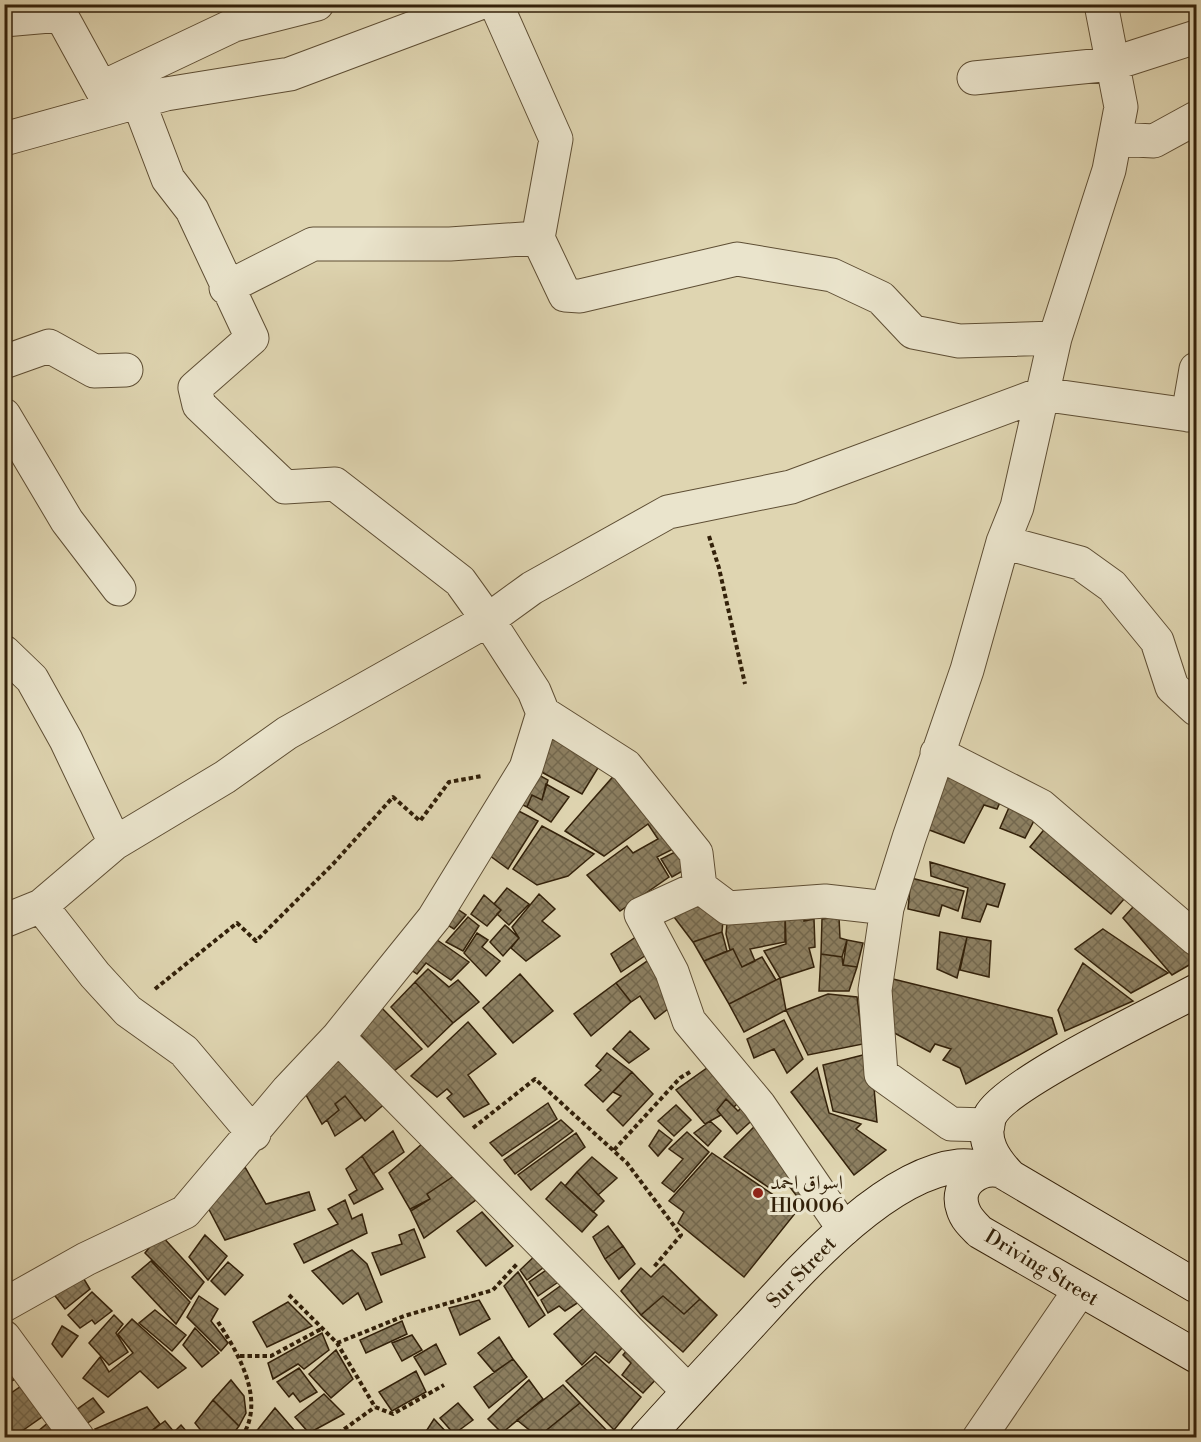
<svg xmlns="http://www.w3.org/2000/svg" width="1201" height="1442" font-family="'Libre Bodoni',Amiri,serif">
<defs>
<pattern id="building-cross-hatch" width="8" height="8" patternUnits="userSpaceOnUse" patternTransform="scale(1.5)"><rect width="8" height="8" fill="#8c7f61"/><path d="M0 0l8 8M0 8l8-8" fill="none" stroke="#73684e"/></pattern>
</defs>
<rect width="100%" height="100%" fill="#dfd5b1"/>
<filter id="stains"><feTurbulence type="fractalNoise" baseFrequency=".00333" numOctaves="4"/><feColorMatrix values="0 0 0 0 .2 0 0 0 0 .09 0 0 0 0 .02 0 0 0 .5 -.17"/></filter>
<radialGradient id="worn" r=".72"><stop offset=".6" stop-color="#630" stop-opacity="0"/><stop offset="1" stop-color="#630" stop-opacity=".3"/></radialGradient>
<path fill="url(#building-cross-hatch)" stroke="#33210a" stroke-width="1.5" d="M 547,724 L 601,763 L 582,794 L 536,769 Z
M 944,763 L 1005,791 L 997,809 L 984,805 L 964,843 L 924,828 Z
M 528,769 L 548,780 L 542,800 L 532,795 L 527,807 L 514,801 Z
M 618,771 L 683,844 L 657,857 L 669,877 L 620,911 L 587,875 L 627,846 L 633,853 L 658,839 L 648,824 L 604,856 L 565,831 Z
M 546,784 L 569,797 L 551,822 L 527,807 L 532,795 L 542,800 Z
M 1014,796 L 1039,811 L 1025,838 L 1000,828 Z
M 509,806 L 538,821 L 508,869 L 482,850 Z
M 1051,821 L 1131,891 L 1111,914 L 1030,847 Z
M 542,826 L 594,854 L 568,876 L 537,885 L 513,869 Z
M 685,847 L 693,865 L 672,877 L 661,859 Z
M 930,862 L 1005,884 L 998,907 L 987,904 L 980,922 L 962,918 L 968,888 L 931,876 Z
M 911,878 L 964,891 L 958,911 L 942,905 L 939,916 L 908,909 Z
M 507,888 L 529,904 L 509,925 L 497,914 L 501,910 L 494,904 Z
M 699,892 L 724,910 L 722,932 L 693,942 L 668,909 Z
M 539,894 L 555,909 L 542,921 L 560,936 L 526,961 L 511,948 L 519,938 L 512,927 Z
M 484,895 L 501,910 L 487,926 L 471,914 Z
M 1143,896 L 1196,949 L 1196,961 L 1172,975 L 1123,918 Z
M 447,902 L 466,915 L 454,929 L 436,918 Z
M 803,910 L 804,921 L 814,919 L 815,947 L 809,948 L 814,967 L 780,978 L 764,951 L 786,944 L 785,911 Z
M 785,911 L 785,942 L 750,949 L 755,961 L 742,967 L 733,949 L 730,950 L 726,934 L 728,912 Z
M 468,917 L 479,926 L 463,951 L 446,942 Z
M 839,917 L 840,938 L 847,940 L 842,957 L 821,954 L 822,919 Z
M 505,925 L 519,938 L 503,956 L 490,942 Z
M 1103,929 L 1168,973 L 1131,993 L 1075,949 Z
M 722,932 L 727,951 L 704,961 L 693,942 Z
M 940,932 L 967,937 L 957,978 L 937,969 Z
M 427,933 L 469,962 L 451,980 L 426,963 L 417,974 L 407,967 Z
M 477,933 L 488,940 L 482,947 L 500,961 L 486,976 L 464,953 Z
M 640,934 L 649,953 L 621,972 L 611,954 Z
M 967,937 L 991,941 L 989,977 L 960,970 Z
M 847,940 L 863,943 L 857,967 L 843,965 Z
M 733,949 L 742,967 L 762,957 L 776,980 L 729,1004 L 704,961 Z
M 821,954 L 842,957 L 843,965 L 857,967 L 849,991 L 819,991 Z
M 653,957 L 673,1005 L 655,1019 L 640,996 L 631,1002 L 616,983 Z
M 1083,963 L 1133,1001 L 1065,1031 L 1058,1010 Z
M 428,969 L 449,987 L 458,980 L 479,1002 L 453,1023 L 415,982 Z
M 520,974 L 553,1011 L 513,1043 L 483,1008 Z
M 780,978 L 786,1010 L 744,1032 L 729,1004 Z
M 889,978 L 1052,1018 L 1057,1034 L 966,1084 L 960,1068 L 943,1060 L 951,1049 L 935,1044 L 930,1052 L 885,1028 Z
M 415,982 L 453,1023 L 428,1047 L 391,1007 Z
M 616,983 L 631,1002 L 591,1036 L 574,1014 Z
M 828,994 L 857,997 L 863,1044 L 808,1055 L 786,1010 Z
M 376,1002 L 422,1049 L 394,1071 L 354,1028 Z
M 784,1020 L 803,1059 L 787,1073 L 774,1049 L 754,1058 L 747,1039 Z
M 468,1022 L 496,1054 L 468,1075 L 489,1104 L 464,1117 L 447,1098 L 452,1094 L 447,1089 L 437,1097 L 411,1076 Z
M 630,1031 L 649,1049 L 629,1063 L 613,1049 Z
M 339,1040 L 388,1101 L 365,1121 L 345,1096 L 335,1104 L 339,1110 L 322,1124 L 300,1084 Z
M 607,1053 L 632,1072 L 603,1102 L 585,1085 L 601,1070 L 596,1066 Z
M 871,1053 L 877,1122 L 833,1111 L 823,1065 Z
M 714,1063 L 745,1096 L 734,1107 L 726,1099 L 717,1110 L 721,1115 L 705,1124 L 676,1090 Z
M 817,1068 L 829,1113 L 861,1124 L 856,1129 L 886,1150 L 854,1175 L 791,1092 Z
M 632,1072 L 653,1094 L 623,1126 L 607,1110 L 621,1096 L 613,1092 Z
M 345,1096 L 362,1117 L 335,1136 L 327,1120 L 339,1110 L 335,1104 Z
M 726,1099 L 738,1111 L 748,1101 L 758,1115 L 737,1134 L 717,1110 Z
M 548,1103 L 557,1119 L 502,1156 L 490,1143 Z
M 676,1105 L 691,1120 L 674,1136 L 658,1121 Z
M 561,1120 L 573,1131 L 515,1174 L 504,1160 Z
M 761,1120 L 810,1192 L 799,1199 L 783,1178 L 771,1189 L 724,1157 Z
M 710,1121 L 721,1131 L 708,1146 L 694,1133 Z
M 659,1130 L 672,1140 L 658,1156 L 649,1146 Z
M 393,1131 L 404,1152 L 373,1174 L 362,1156 Z
M 687,1132 L 709,1152 L 674,1192 L 662,1183 L 683,1159 L 669,1149 Z
M 576,1133 L 585,1147 L 531,1190 L 518,1175 Z
M 431,1136 L 466,1168 L 427,1194 L 430,1199 L 411,1211 L 389,1173 Z
M 712,1153 L 797,1211 L 744,1277 L 678,1223 L 684,1212 L 669,1201 Z
M 362,1156 L 383,1189 L 354,1204 L 349,1195 L 357,1190 L 346,1169 Z
M 592,1157 L 617,1178 L 598,1195 L 577,1172 Z
M 245,1167 L 266,1204 L 309,1192 L 315,1210 L 225,1240 L 204,1200 Z
M 466,1168 L 484,1194 L 424,1238 L 410,1209 L 430,1199 L 427,1194 Z
M 577,1172 L 604,1201 L 593,1212 L 565,1186 Z
M 561,1182 L 597,1215 L 582,1232 L 546,1199 Z
M 345,1200 L 352,1219 L 362,1214 L 367,1233 L 304,1263 L 294,1244 L 338,1224 L 328,1209 Z
M 482,1212 L 513,1246 L 486,1266 L 457,1231 Z
M 608,1226 L 623,1246 L 605,1259 L 593,1237 Z
M 414,1229 L 425,1257 L 381,1275 L 372,1253 L 402,1244 L 399,1235 Z
M 160,1234 L 204,1282 L 191,1299 L 145,1253 Z
M 205,1235 L 227,1256 L 208,1280 L 189,1257 Z
M 623,1246 L 635,1264 L 619,1279 L 605,1259 Z
M 352,1250 L 367,1264 L 382,1302 L 366,1310 L 358,1293 L 343,1304 L 312,1271 Z
M 541,1250 L 552,1261 L 527,1280 L 520,1270 Z
M 151,1261 L 190,1302 L 176,1324 L 132,1277 Z
M 228,1262 L 243,1275 L 225,1295 L 211,1281 Z
M 555,1264 L 567,1276 L 538,1296 L 529,1282 Z
M 664,1264 L 700,1299 L 684,1314 L 663,1296 L 641,1315 L 621,1291 L 641,1268 L 651,1277 Z
M 79,1271 L 90,1289 L 65,1309 L 52,1292 Z
M 518,1272 L 545,1315 L 529,1327 L 504,1286 Z
M 570,1279 L 585,1298 L 565,1311 L 559,1306 L 548,1313 L 541,1300 Z
M 92,1292 L 112,1311 L 95,1324 L 92,1320 L 80,1328 L 68,1315 Z
M 199,1296 L 218,1309 L 211,1321 L 228,1343 L 221,1351 L 187,1317 Z
M 663,1296 L 684,1314 L 700,1299 L 717,1315 L 683,1352 L 641,1315 Z
M 479,1300 L 490,1319 L 460,1335 L 449,1308 Z
M 592,1301 L 629,1340 L 609,1363 L 595,1352 L 582,1365 L 554,1334 Z
M 288,1302 L 312,1326 L 267,1347 L 253,1322 Z
M 155,1310 L 186,1335 L 172,1351 L 139,1323 Z
M 114,1315 L 123,1324 L 116,1333 L 128,1352 L 109,1365 L 89,1343 Z
M 132,1319 L 186,1368 L 158,1388 L 140,1371 L 108,1397 L 83,1378 L 100,1357 L 109,1372 L 133,1353 L 118,1334 Z
M 402,1321 L 407,1334 L 366,1353 L 360,1340 Z
M 62,1326 L 78,1336 L 62,1357 L 52,1344 Z
M 195,1328 L 219,1353 L 202,1367 L 183,1345 Z
M 322,1333 L 329,1350 L 304,1369 L 298,1364 L 273,1379 L 268,1363 Z
M 412,1335 L 422,1350 L 402,1361 L 392,1343 Z
M 499,1337 L 513,1359 L 494,1372 L 478,1353 Z
M 633,1343 L 662,1373 L 643,1393 L 622,1375 L 631,1363 L 623,1355 Z
M 436,1344 L 446,1364 L 425,1375 L 414,1357 Z
M 4,1348 L 23,1375 L 4,1385 Z
M 336,1350 L 353,1379 L 331,1398 L 309,1374 Z
M 596,1356 L 641,1397 L 614,1430 L 566,1381 Z
M 513,1359 L 527,1377 L 489,1408 L 474,1387 Z
M 299,1368 L 317,1392 L 300,1402 L 293,1393 L 289,1397 L 277,1382 Z
M 416,1371 L 426,1392 L 392,1411 L 379,1392 Z
M 231,1380 L 244,1396 L 246,1413 L 239,1426 L 213,1400 Z
M 529,1380 L 543,1399 L 502,1433 L 488,1419 Z
M 27,1382 L 49,1412 L 12,1438 L 4,1438 L 4,1420 L 7,1419 L 4,1415 L 4,1398 Z
M 563,1385 L 580,1403 L 538,1437 L 517,1420 Z
M 324,1394 L 344,1414 L 309,1433 L 295,1417 Z
M 93,1398 L 104,1412 L 86,1424 L 76,1410 Z
M 213,1400 L 239,1426 L 230,1438 L 207,1438 L 195,1423 Z
M 458,1403 L 473,1420 L 454,1434 L 440,1418 Z
M 580,1403 L 614,1438 L 538,1437 Z
M 147,1407 L 160,1424 L 142,1438 L 102,1438 L 95,1429 Z
M 275,1408 L 301,1438 L 251,1438 Z
M 434,1419 L 448,1434 L 443,1438 L 428,1438 L 425,1433 Z
M 165,1421 L 174,1432 L 168,1438 L 142,1438 Z
M 49,1422 L 58,1438 L 30,1438 Z
M 181,1425 L 192,1438 L 168,1438 Z"/>
<g fill="none" stroke-linecap="round" stroke-linejoin="round">
<defs>
<path id="street" d="M 496,4 L 556,139 L 538,238 L 565,295 L 580,296 L 737,259 L 832,275 L 881,298 L 913,332 L 959,341 L 1055,338
M 4,20 L 61,15 L 112,108
M 974,78 L 1112,64 L 1196,37
M 101,88 L 234,25 L 317,4
M 4,139 L 166,94 L 290,74 L 477,4
M 1115,139 L 1154,141 L 1196,118
M 226,288 L 313,244 L 450,244 L 538,238
M 4,362 L 49,346 L 94,371 L 126,370
M 4,415 L 67,521 L 119,589
M 1188,415 L 1196,369
M 1003,542 L 1080,563 L 1112,586 L 1157,641 L 1172,687 L 1196,709
M 4,652 L 32,679 L 66,740 L 115,843
M 543,713 L 626,766 L 696,853 L 700,887 L 641,914 L 672,972 L 689,1021 L 759,1105 L 844,1229
M 937,753 L 1041,806 L 1196,939
M 700,887 L 728,908 L 825,901 L 887,908
M 41,906 L 95,975 L 128,1011 L 184,1051 L 254,1134
M 4,921 L 41,906 L 115,843 L 225,777 L 287,733 L 488,620 L 532,588 L 668,512 L 791,487 L 1041,394 L 1196,416
M 338,1037 L 688,1391
M 988,1125 L 951,1124 L 881,1074 L 875,990 L 887,908 L 909,838 L 967,670 L 1003,542 L 1017,507 L 1055,338 L 1109,170 L 1121,107 L 1101,4
M 4,1305 L 86,1259 L 185,1212 L 288,1090 L 338,1037 L 434,918 L 526,768 L 543,713 L 534,691 L 488,620 L 460,581 L 335,484 L 285,487 L 199,405 L 195,388 L 252,338 L 192,210 L 168,179 L 139,103
M 4,1337 L 78,1438
M 979,1438 L 1080,1290"/>
<path id="secondary" d="M 1011,1177 C 995,1161 980,1140 990,1116 C 1005,1084 1159,1011 1196,991
M 1196,1286 L 1001,1171 C 979,1166 954,1184 963,1209 C 966,1219 973,1225 980,1232 L 1196,1356
M 646,1438 C 680,1400 714,1364 748,1327 C 797,1274 883,1174 959,1166 C 969,1165 980,1167 990,1169"/>
</defs>
<use href="#street" stroke="#5e4e34" stroke-width="35"/>
<use href="#secondary" stroke="#33210a" stroke-width="35"/>
<path stroke="#33210a" stroke-width="4" stroke-dasharray="4.5 3" stroke-linecap="butt" d="M 709,536 L 719,568 L 745,684
M 155,989 L 237,923 L 256,941 L 334,863 L 393,797 L 420,821 L 449,782 L 482,776
M 473,1128 L 535,1079 L 627,1163 L 681,1235 L 653,1268
M 614,1150 L 680,1078 L 690,1072
M 289,1295 L 337,1343 L 375,1407 L 393,1414 L 444,1385
M 218,1322 C 238,1353 267,1401 241,1438
M 337,1343 L 404,1316 L 493,1290 L 517,1264
M 240,1356 L 271,1356 L 323,1328
M 332,1438 L 375,1407"/>
<use href="#street" stroke="#eae4cc" stroke-width="33"/>
<use href="#secondary" stroke="#eae4cc" stroke-width="33"/>
</g>
<circle fill="#8f2418" stroke="#eae4cc" stroke-width="2" cx="758" cy="1193" r="6"/>
<g text-anchor="middle" stroke-width="6" stroke-linejoin="round" paint-order="stroke">
<g font-size="20" fill="#33210a" stroke="#eae4cc" text-anchor="start">
<text x="770" y="1189">اسواق احمد<tspan x="770" dy="23">Hl0006</tspan></text>
</g>
<g font-size="20" fill="#33210a" stroke="#eae4cc">
<text transform="translate(1042 1267) rotate(31)" y="7">Driving Street</text>
<text transform="translate(801 1272) rotate(-46)" y="7">Sur Street</text>
</g>
</g>
<rect width="1201" height="1442" fill="none" stroke="#dfd5b1" stroke-width="24"/>
<rect x="6" y="6" width="1189" height="1430" fill="none" stroke="#33210a" stroke-width="3"/>
<rect x="12" y="12" width="1177" height="1418" fill="none" stroke="#33210a" stroke-width="1.5"/>
<rect width="100%" height="100%" filter="url(#stains)"/>
<rect width="100%" height="100%" fill="url(#worn)"/>
</svg>
